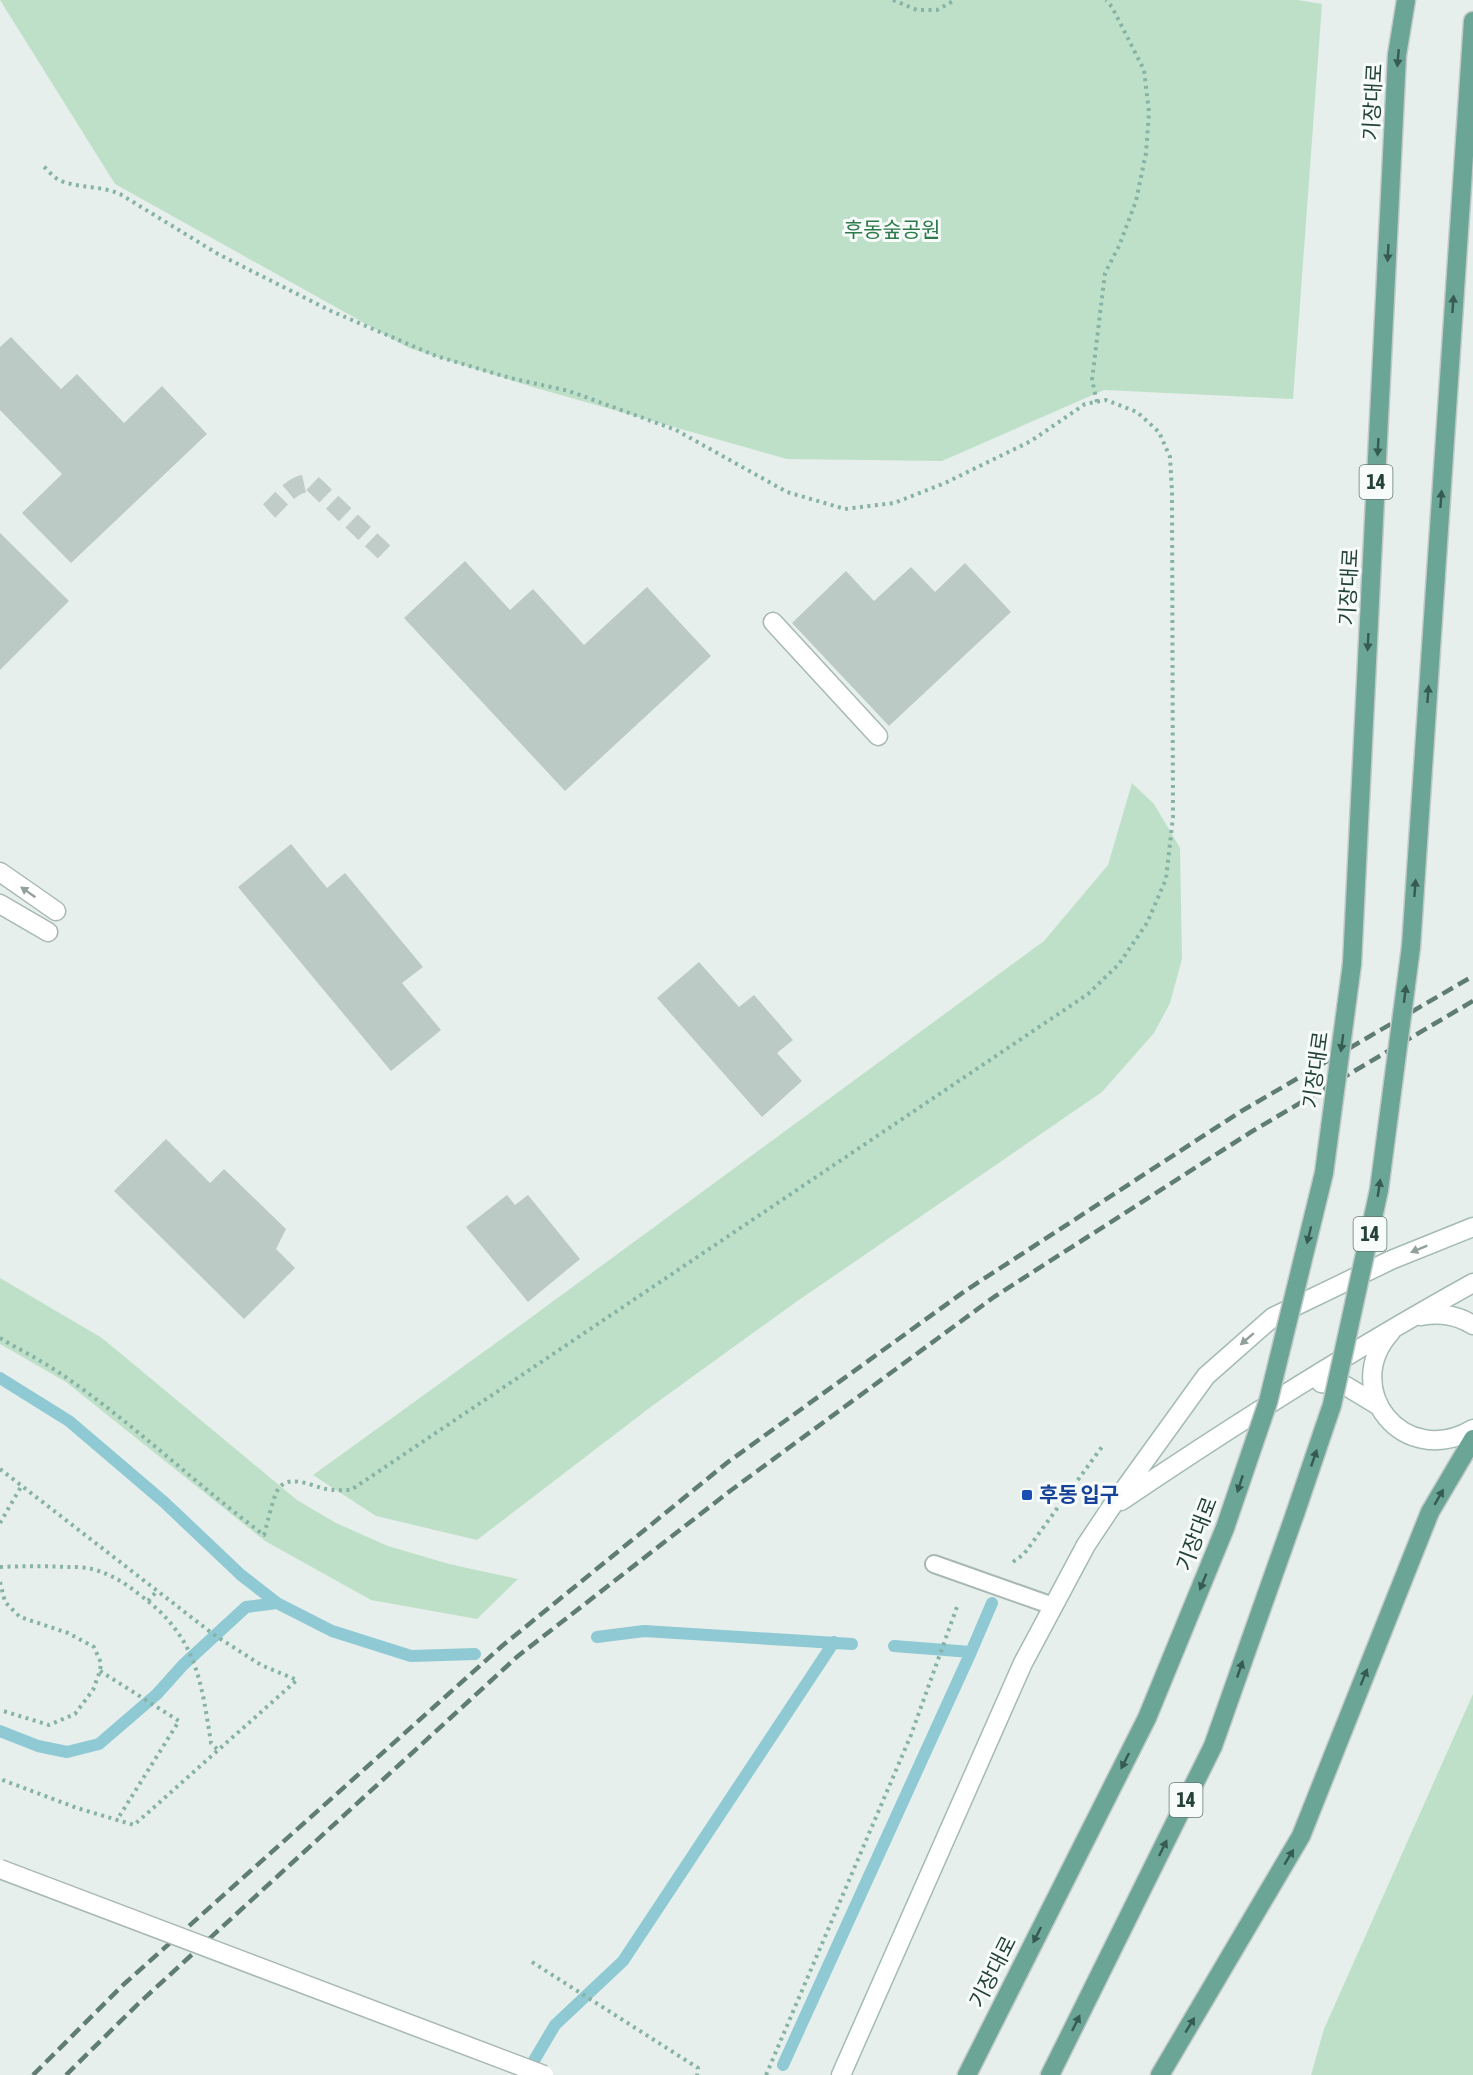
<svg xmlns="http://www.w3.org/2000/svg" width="1473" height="2075" font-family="'Asap Condensed','Noto Sans KR',sans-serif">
<rect width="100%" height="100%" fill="#e6efeb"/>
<path fill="#bfe0c8" d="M 0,0 L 1298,0 L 1322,4 L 1293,399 L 1104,390 L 942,461 L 787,459 L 536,388 L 409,348 L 115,184 Z
M 1132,783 L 1154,804 L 1180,848 L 1182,959 L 1170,1003 L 1154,1033 L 1102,1092 L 796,1302 L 652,1406 L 477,1540 L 376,1516 L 313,1475 L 518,1327 L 1044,941 L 1108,865 Z
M 0,1278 L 102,1338 L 297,1500 L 336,1523 L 388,1546 L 449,1564 L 518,1579 L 477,1619 L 371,1600 L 265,1541 L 66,1382 L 0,1344 Z
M 1473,1694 L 1473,2075 L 1311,2075 L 1324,2029 Z"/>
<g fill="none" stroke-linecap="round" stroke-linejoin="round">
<path stroke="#8ec9d4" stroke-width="12" d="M 0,1378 L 69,1421 L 164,1502 L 241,1575 L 277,1603 L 332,1631 L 411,1656 L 475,1654
M 597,1637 L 644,1631 L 852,1644
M 894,1646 L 971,1652 L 992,1603
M 0,1731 L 38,1746 L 67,1752 L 99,1744 L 157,1694 L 183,1665 L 246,1607 L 277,1603
M 783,2065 L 971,1652
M 526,2074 L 555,2025 L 623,1961 L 834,1642"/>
</g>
<path fill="#bbcac4" d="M 11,337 L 61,389 L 77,374 L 124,423 L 162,386 L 207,434 L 71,563 L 22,513 L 62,474 L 0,410 L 0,347 Z
M 0,533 L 69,601 L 0,670 Z
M 465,561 L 510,610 L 533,589 L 584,645 L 647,587 L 711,656 L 565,791 L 404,618 Z
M 965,563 L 1011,612 L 889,726 L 792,623 L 846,571 L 874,601 L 911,567 L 935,592 Z
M 291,844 L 327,888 L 345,873 L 423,967 L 402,983 L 441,1030 L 391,1071 L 238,887 Z
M 699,962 L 739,1007 L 754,995 L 793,1040 L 777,1053 L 802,1081 L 762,1117 L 657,998 Z
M 166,1139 L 210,1183 L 224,1169 L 286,1229 L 276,1249 L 295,1268 L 244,1319 L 114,1191 Z
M 507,1195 L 515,1205 L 528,1195 L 580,1259 L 528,1302 L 466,1227 Z"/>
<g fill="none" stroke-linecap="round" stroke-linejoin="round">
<path stroke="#bfccc8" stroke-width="18" stroke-dasharray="18 9" stroke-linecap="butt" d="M 269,511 C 281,500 294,481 312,483 L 384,552"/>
<defs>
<path id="lane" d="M 934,1564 L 1053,1606"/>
<path id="street" d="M 773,622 L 878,736
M 0,872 L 56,911
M 0,904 L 48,932"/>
<path id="secondary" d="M 1420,1316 C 1440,1313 1455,1314 1473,1325
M 1391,1332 C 1339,1389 1404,1470 1473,1429
M 1321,1383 L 1346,1386 L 1379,1406
M 1121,1501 C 1235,1424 1352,1350 1473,1283
M 841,2075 L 1023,1663 L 1086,1545 L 1110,1509 L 1206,1376 L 1273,1317 L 1391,1260 L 1473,1227"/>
<path id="primary" d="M 1411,947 L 1473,21
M 1352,964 L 1397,55 L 1406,0
M 967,2075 L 1147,1718 L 1225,1528
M 1050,2075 L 1213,1746 L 1295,1514
M 1160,2075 L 1301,1836 L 1430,1512 L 1473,1439"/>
</defs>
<use href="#lane" stroke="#a8b8b2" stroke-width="20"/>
<use href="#street" stroke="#a8b8b2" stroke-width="21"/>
<use href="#secondary" stroke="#a4bbb3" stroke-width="21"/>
<use href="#primary" stroke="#c2cac8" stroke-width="21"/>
<path stroke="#86b3a5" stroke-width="4" stroke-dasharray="3 4.5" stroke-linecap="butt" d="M 893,0 L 917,10 L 937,10 L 955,0
M 1097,402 L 1092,380 L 1105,273 L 1119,246 L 1136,201 L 1146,153 L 1149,112 L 1144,70 L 1112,7 L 1106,0
M 0,1338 C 22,1351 46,1363 67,1378 C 136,1426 197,1485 264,1535 C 268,1521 271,1506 276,1493 C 285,1473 307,1484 322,1488 C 332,1491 341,1490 351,1490 L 1088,994 L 1119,964 L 1147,923 L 1166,879 L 1173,817 L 1172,492 L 1170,457 L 1159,432 L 1137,412 L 1106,400 L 1085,404 L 1031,441 L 945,483 L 894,503 L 845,509 L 787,492 L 676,430 L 569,391 L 510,378 L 436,356 L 331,311 L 218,254 L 120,194 C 100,185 79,189 59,180 C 53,177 47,169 41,164
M 0,1469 L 213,1634 L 261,1665 L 297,1680 L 134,1825 L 77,1808 L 0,1779
M 0,1523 L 22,1485
M 1013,1562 L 1024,1554 L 1104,1444
M 0,1567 C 23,1566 46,1566 69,1567 C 76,1567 85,1567 92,1569 C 111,1574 125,1583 140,1595 C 196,1636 201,1679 211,1743 L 218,1750
M 0,1582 L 5,1602 L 20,1617 L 68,1633 L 94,1647 L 101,1663 L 100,1671 L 93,1690 L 75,1714 L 49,1725 L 0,1710
M 148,1601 L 157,1591
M 100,1671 L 179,1721 L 117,1820
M 532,1962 L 698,2068 L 697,2075
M 766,2075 L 911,1735 L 958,1604"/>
<use href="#lane" stroke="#fff" stroke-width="16"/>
<use href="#street" stroke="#fff" stroke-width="18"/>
<use href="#secondary" stroke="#fff" stroke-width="18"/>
<use href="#primary" stroke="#6aa596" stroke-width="18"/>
<path stroke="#5f7d75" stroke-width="4.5" stroke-dasharray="12 6" stroke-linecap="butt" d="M 33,2075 L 123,1985 L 502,1646 L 728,1462 L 965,1291 L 1240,1112 L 1473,976
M 66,2075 L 138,2004 L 518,1656 L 730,1491 L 994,1297 L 1251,1132 L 1473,1001"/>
<defs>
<path id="street-bridge" d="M 0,1869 L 544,2075"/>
<path id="primary-bridge" d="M 1295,1514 L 1332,1405 L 1379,1190 L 1411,947
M 1225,1528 L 1268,1402 L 1324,1173 L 1352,964"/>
</defs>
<use href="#street-bridge" stroke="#a8b8b2" stroke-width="21" stroke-linecap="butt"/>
<use href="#primary-bridge" stroke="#c2cac8" stroke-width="21" stroke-linecap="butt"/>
<use href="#street-bridge" stroke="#fff" stroke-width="18"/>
<use href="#primary-bridge" stroke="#6aa596" stroke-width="18"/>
</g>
<defs><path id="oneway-solid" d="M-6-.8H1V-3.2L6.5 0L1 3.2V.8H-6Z" transform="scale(1.5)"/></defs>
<g fill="#365b51">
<use href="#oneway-solid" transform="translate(1398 58) rotate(95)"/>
<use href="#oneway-solid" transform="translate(1388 253) rotate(93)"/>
<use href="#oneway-solid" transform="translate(1453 304) rotate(-86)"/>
<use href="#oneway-solid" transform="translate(1378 447) rotate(93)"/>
<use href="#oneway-solid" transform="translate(1441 499) rotate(-86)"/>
<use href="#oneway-solid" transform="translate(1368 642) rotate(93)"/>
<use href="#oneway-solid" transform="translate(1428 694) rotate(-86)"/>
<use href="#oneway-solid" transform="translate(1415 888) rotate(-86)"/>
<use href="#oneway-solid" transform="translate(1405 994) rotate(-83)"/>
<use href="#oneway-solid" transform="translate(1342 1043) rotate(98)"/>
<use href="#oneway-solid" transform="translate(1379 1188) rotate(-81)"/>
<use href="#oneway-solid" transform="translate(1309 1235) rotate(104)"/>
<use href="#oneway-solid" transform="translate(1314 1458) rotate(-71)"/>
<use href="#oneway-solid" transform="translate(1240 1484) rotate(108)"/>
<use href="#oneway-solid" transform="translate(1439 1497) rotate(-60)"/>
<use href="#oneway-solid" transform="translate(1203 1582) rotate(112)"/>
<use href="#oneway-solid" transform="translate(1240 1669) rotate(-71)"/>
<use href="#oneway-solid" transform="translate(1364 1677) rotate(-68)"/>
<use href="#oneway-solid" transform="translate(1125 1761) rotate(117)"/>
<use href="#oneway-solid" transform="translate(1163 1848) rotate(-64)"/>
<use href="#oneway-solid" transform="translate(1289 1857) rotate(-59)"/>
<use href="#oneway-solid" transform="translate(1037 1935) rotate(117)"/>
<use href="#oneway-solid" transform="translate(1076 2023) rotate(-64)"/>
<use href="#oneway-solid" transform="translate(1190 2025) rotate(-59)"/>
</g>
<g fill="#92a09c">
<use href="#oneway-solid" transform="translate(28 892) rotate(-145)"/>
<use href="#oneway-solid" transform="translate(1419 1249) rotate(158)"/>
<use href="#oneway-solid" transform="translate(1247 1339) rotate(139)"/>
</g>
<rect fill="#1a4fb4" stroke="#f7fbf9" stroke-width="2" x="1021" y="1489" width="12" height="12" rx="3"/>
<g text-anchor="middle" stroke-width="6" stroke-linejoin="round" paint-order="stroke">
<g fill="#f7fbf9" stroke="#637a73" stroke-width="1.5">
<rect x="1359.5" y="465" width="33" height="34" rx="4.5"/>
<rect x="1353.5" y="1217" width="33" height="34" rx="4.5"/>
<rect x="1169.5" y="1783" width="33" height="34" rx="4.5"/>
</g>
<g font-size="20" font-weight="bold" fill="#24423a">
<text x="1376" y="489">14</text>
<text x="1370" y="1241">14</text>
<text x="1186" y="1807">14</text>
</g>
<g font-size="21" fill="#24423a" stroke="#f7fbf9">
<text transform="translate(1373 102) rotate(-87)" y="7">기장대로</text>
<text transform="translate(1349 587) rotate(-87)" y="7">기장대로</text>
<text transform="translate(1316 1070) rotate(-82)" y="7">기장대로</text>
<text transform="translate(1197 1534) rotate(-69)" y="7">기장대로</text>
<text transform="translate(993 1972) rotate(-63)" y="7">기장대로</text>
</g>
<g font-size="21" fill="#2d7a4b" stroke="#f7fbf9">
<text x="892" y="237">후동숲공원</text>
</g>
<g font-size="21" font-weight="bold" fill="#164399" stroke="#f7fbf9" text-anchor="start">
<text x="1039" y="1502">후동 입구</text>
</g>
</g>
</svg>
